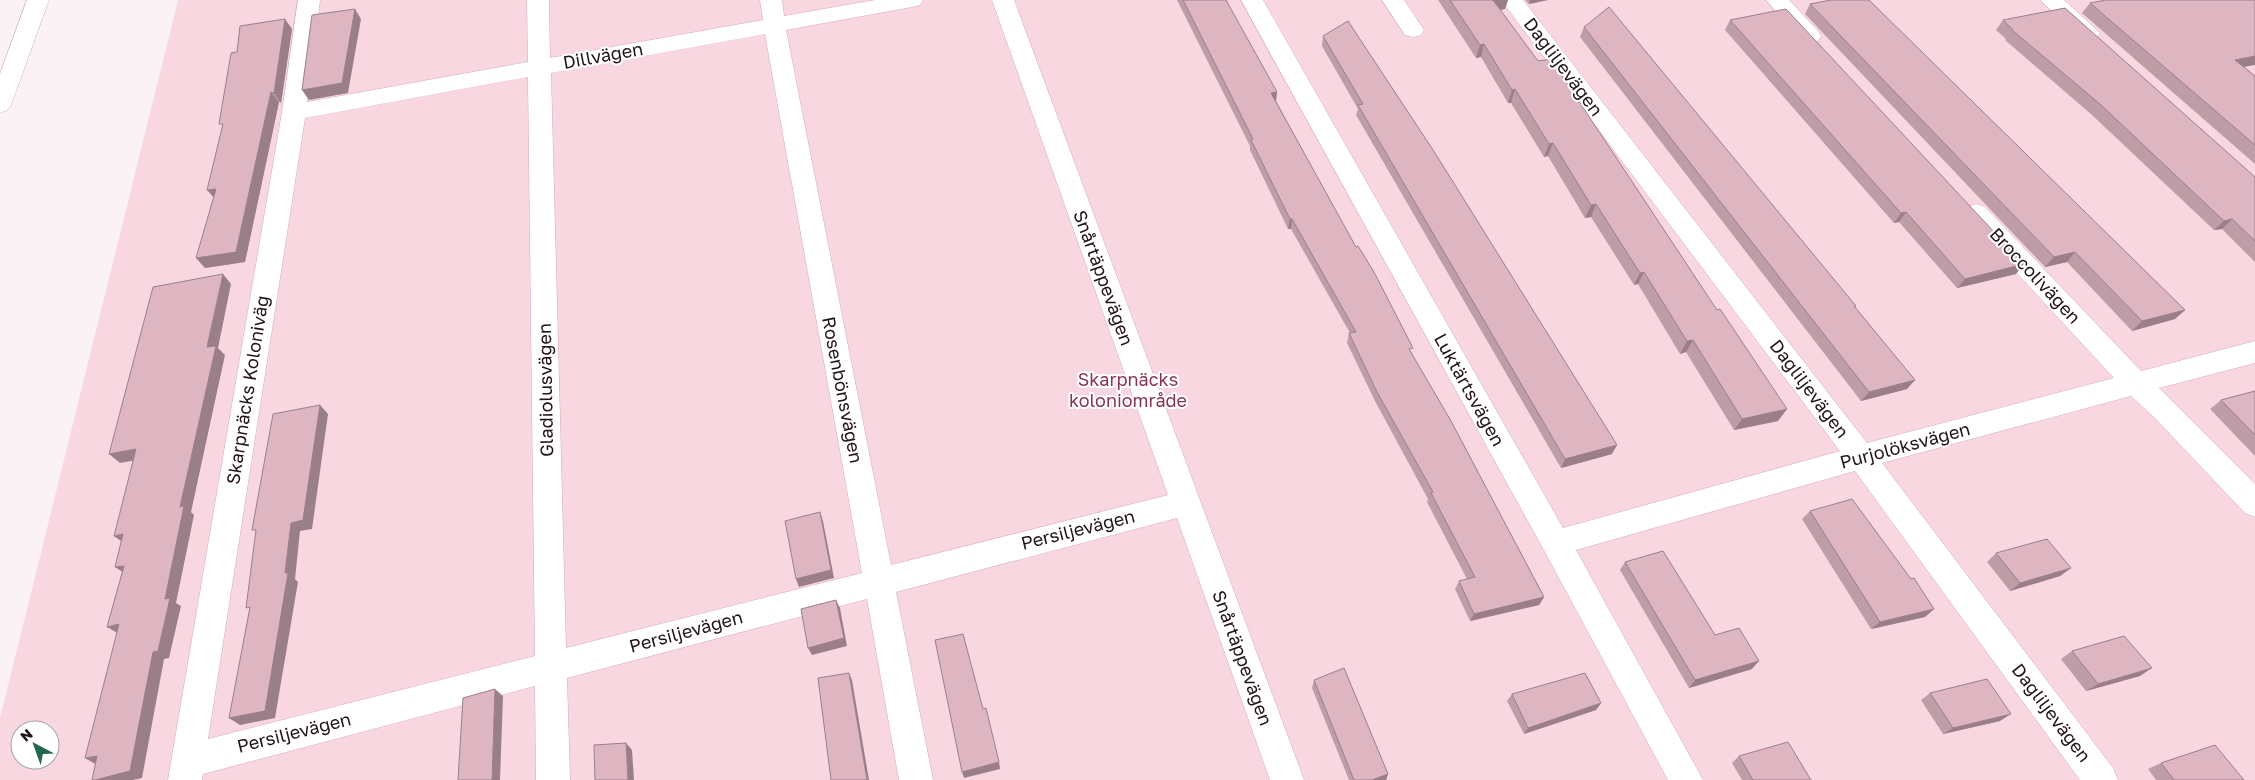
<svg xmlns="http://www.w3.org/2000/svg" width="2255" height="780" font-family="'Golos Text',sans-serif">
<rect width="100%" height="100%" fill="#fbf2f5"/>
<path fill="#f9d7e1" fill-rule="evenodd" d="M 178,0 L 2255,0 L 2255,780 L 0,780 L 0,718 ZM 20,730 L 50,730 L 50,760 L 20,760 Z"/>
<g fill="none" stroke-linecap="round" stroke-linejoin="round">
<defs>
<path id="minor" d="M 27,0 L 49,0 L 11,105 L 8,110 L 0,113 L 0,74 Z
M 298,0 L 320,0 L 307,102 L 528,62 L 527,0 L 549,0 L 550,58 L 763,20 L 760,0 L 782,0 L 784,16 L 875,0 L 923,0 L 920,5 L 912,7 L 786,30 L 891,565 L 1168,495 L 992,0 L 1014,0 L 1304,780 L 1270,780 L 1177,518 L 896,592 L 933,780 L 899,780 L 867,599 L 567,678 L 570,780 L 536,780 L 535,686 L 203,774 L 202,780 L 168,780 L 282,112 ZM 765,34 L 862,573 L 566,648 L 551,73 ZM 528,77 L 535,656 L 208,739 L 305,118 Z
M 1241,0 L 1263,0 L 1563,528 L 1840,451 L 1501,0 L 1523,0 L 1867,443 L 2114,378 L 1967,219 L 1964,213 L 1967,207 L 1976,204 L 1985,207 L 2141,371 L 2255,341 L 2255,363 L 2159,388 L 2255,484 L 2255,517 L 2245,513 L 2155,418 L 2131,396 L 1882,463 L 2113,768 L 2118,780 L 2080,780 L 1855,471 L 1576,550 L 1703,780 L 1668,780 L 1545,552 Z
M 1382,0 L 1404,0 L 1424,30 L 1421,35 L 1413,37 L 1405,35 Z
M 1766,0 L 1789,0 L 1818,31 L 1821,36 L 1818,41 L 1810,43 L 1802,41 Z
M 2040,0 L 2064,0 L 2100,33 L 2097,38 L 2089,40 L 2081,38 Z"/>
</defs>
<use href="#minor" stroke="#d2acb7" stroke-width="1"/>
<use href="#minor" fill="#fff" fill-rule="evenodd"/>
</g>
<path fill="#be9da7" d="M 1177,0 L 1226,0 L 1276,101 L 1411,353 L 1544,597 L 1539,605 L 1470,621 L 1455,589 L 1459,581 L 1467,579 L 1427,502 L 1428,499 L 1375,401 L 1347,343 L 1349,333 L 1350,333 L 1291,229 L 1288,229 L 1250,150 L 1250,146 Z
M 1438,0 L 1508,0 L 1505,9 L 1500,10 L 1778,421 L 1734,430 L 1686,352 L 1680,354 L 1638,284 L 1634,285 L 1591,217 L 1585,218 L 1548,156 L 1544,157 L 1511,103 L 1508,103 L 1481,57 L 1476,58 Z
M 1525,0 L 1548,0 L 1529,4 Z
M 2090,3 L 2244,67 L 2255,76 L 2255,164 L 2082,13 Z
M 1810,4 L 2185,310 L 2175,319 L 2132,331 L 2067,262 L 2045,267 L 1805,14 Z
M 1730,20 L 2016,274 L 1957,288 L 1899,222 L 1894,223 L 1725,30 Z
M 2003,20 L 2255,177 L 2255,262 L 2222,229 L 2214,230 L 2092,115 L 2005,40 L 2006,39 L 1996,30 Z
M 1584,27 L 1854,308 L 1915,380 L 1907,389 L 1861,401 L 1580,37 Z
M 292,29 L 281,103 L 279,102 L 245,262 L 205,268 L 222,128 L 237,52 Z
M 1323,36 L 1612,454 L 1561,468 L 1356,115 L 1358,109 L 1322,46 Z
M 2255,391 L 2255,456 L 2210,409 L 2221,400 Z
M 1810,511 L 1911,579 L 1934,609 L 1925,617 L 1871,629 L 1802,519 Z
M 1996,553 L 2071,568 L 2060,576 L 2010,591 L 1987,562 Z
M 1625,562 L 1715,635 L 1752,669 L 1689,688 L 1620,570 Z
M 2072,651 L 2140,676 L 2086,691 L 2061,659 Z
M 1314,680 L 1388,774 L 1386,780 L 1349,780 L 1312,688 Z
M 1930,693 L 2000,721 L 1943,734 L 1921,700 Z
M 1512,694 L 1601,703 L 1596,710 L 1524,734 L 1507,701 Z
M 1739,756 L 1810,780 L 1742,780 L 1732,763 Z
M 2161,763 L 2244,780 L 2156,780 L 2148,769 Z"/>
<path fill="#9b7f88" d="M 1492,0 L 1508,0 L 1505,9 L 1488,12 Z
M 1530,0 L 1548,0 L 1529,4 Z
M 355,9 L 361,19 L 348,93 L 309,100 L 302,90 Z
M 285,19 L 292,29 L 281,103 L 274,93 Z
M 1484,44 L 1481,57 L 1476,58 L 1480,45 Z
M 2255,56 L 2255,65 L 2226,70 L 2235,60 Z
M 1515,89 L 1511,103 L 1508,103 L 1512,90 Z
M 271,92 L 279,102 L 245,262 L 205,268 L 196,258 Z
M 1277,92 L 1276,102 L 1271,93 Z
M 1553,143 L 1548,156 L 1544,157 L 1549,144 Z
M 216,189 L 216,200 L 207,190 Z
M 1596,204 L 1591,217 L 1585,218 L 1591,205 Z
M 1906,212 L 1899,222 L 1894,223 L 1901,213 Z
M 1290,219 L 1292,219 L 1291,229 L 1288,229 Z
M 2232,219 L 2222,229 L 2214,230 L 2224,221 Z
M 2075,252 L 2067,262 L 2045,267 L 2054,257 Z
M 2024,264 L 2016,274 L 1957,288 L 1965,279 Z
M 1644,272 L 1638,284 L 1634,285 L 1640,273 Z
M 223,274 L 231,284 L 218,348 L 225,355 L 191,512 L 194,515 L 176,603 L 181,606 L 169,658 L 164,659 L 142,778 L 133,780 L 95,780 L 153,652 L 165,599 L 207,347 Z
M 2185,310 L 2175,319 L 2132,331 L 2142,321 Z
M 1693,340 L 1686,352 L 1680,354 L 1687,341 Z
M 1915,380 L 1907,389 L 1861,401 L 1869,392 Z
M 320,405 L 328,414 L 312,529 L 300,531 L 295,579 L 298,582 L 275,718 L 240,725 L 229,718 L 285,573 L 291,523 Z
M 1787,409 L 1778,421 L 1734,430 L 1742,419 Z
M 1617,445 L 1612,454 L 1561,468 L 1565,459 Z
M 136,449 L 147,458 L 120,463 L 109,454 Z
M 820,512 L 823,521 L 834,578 L 799,587 L 796,579 Z
M 123,534 L 125,544 L 114,536 Z
M 124,566 L 127,575 L 115,567 Z
M 2071,568 L 2060,576 L 2010,591 L 2020,583 Z
M 1544,597 L 1539,605 L 1470,621 L 1474,614 Z
M 836,600 L 840,608 L 847,646 L 812,655 L 808,648 Z
M 1934,609 L 1925,617 L 1871,629 L 1880,622 Z
M 119,624 L 119,634 L 107,627 Z
M 1759,661 L 1752,669 L 1689,688 L 1695,680 Z
M 2152,668 L 2140,676 L 2086,691 L 2098,684 Z
M 849,673 L 852,680 L 869,780 L 867,780 Z
M 495,689 L 503,696 L 500,780 L 492,780 Z
M 1601,703 L 1596,710 L 1524,734 L 1528,728 Z
M 2011,714 L 2000,721 L 1943,734 L 1953,728 Z
M 626,743 L 632,750 L 634,780 L 628,780 Z
M 97,756 L 97,765 L 85,758 Z
M 999,762 L 1000,769 L 964,778 L 962,772 Z
M 1388,774 L 1386,780 L 1372,780 Z"/>
<path fill="#ddb6c2" stroke="#9b7f88" d="M 1183,0 L 1226,0 L 1277,92 L 1271,93 L 1356,247 L 1358,246 L 1374,272 L 1413,348 L 1409,349 L 1451,421 L 1544,597 L 1474,614 L 1459,581 L 1475,577 L 1431,493 L 1433,492 L 1377,392 L 1349,333 L 1356,332 L 1292,219 L 1290,219 L 1251,140 L 1253,139 Z
M 1450,0 L 1493,0 L 1538,61 L 1551,59 L 1717,310 L 1720,309 L 1787,409 L 1742,419 L 1693,340 L 1687,341 L 1644,272 L 1640,273 L 1596,204 L 1591,205 L 1553,143 L 1549,144 L 1515,89 L 1512,90 L 1484,44 L 1480,45 Z
M 1831,0 L 1869,0 L 2185,310 L 2142,321 L 2075,252 L 2054,257 L 1810,4 Z
M 2106,0 L 2255,0 L 2255,56 L 2235,60 L 2255,76 L 2255,145 L 2090,3 Z
M 1609,7 L 1856,306 L 1854,306 L 1915,380 L 1869,392 L 1584,27 Z
M 2065,8 L 2255,177 L 2255,241 L 2232,219 L 2224,221 L 2101,105 L 2012,30 L 2013,30 L 2003,20 Z
M 355,9 L 342,83 L 302,90 L 312,15 Z
M 1786,9 L 2024,264 L 1965,279 L 1906,212 L 1901,213 L 1730,20 Z
M 285,19 L 274,93 L 271,92 L 236,252 L 196,258 L 216,189 L 207,190 L 223,124 L 219,124 L 231,53 L 237,52 L 240,26 Z
M 1348,21 L 1435,153 L 1617,445 L 1565,459 L 1358,105 L 1363,104 L 1323,36 Z
M 223,274 L 207,347 L 216,346 L 180,507 L 184,506 L 165,599 L 170,598 L 158,651 L 153,652 L 130,771 L 95,780 L 92,780 L 97,756 L 85,758 L 119,624 L 107,627 L 124,566 L 115,567 L 123,534 L 114,536 L 136,449 L 109,454 L 153,287 Z
M 2255,391 L 2255,435 L 2221,400 Z
M 320,405 L 303,520 L 291,523 L 285,573 L 288,573 L 265,711 L 229,718 L 250,607 L 246,608 L 256,530 L 252,530 L 273,414 Z
M 1852,499 L 1911,579 L 1914,578 L 1934,609 L 1880,622 L 1810,511 Z
M 820,512 L 831,570 L 796,579 L 785,521 Z
M 2047,539 L 2071,568 L 2020,583 L 1996,553 Z
M 1663,551 L 1715,635 L 1739,628 L 1759,661 L 1695,680 L 1625,562 Z
M 836,600 L 844,638 L 808,648 L 801,609 Z
M 963,634 L 983,709 L 986,708 L 999,762 L 962,772 L 935,640 Z
M 2124,636 L 2152,668 L 2098,684 L 2072,651 Z
M 1344,668 L 1388,774 L 1372,780 L 1354,780 L 1314,680 Z
M 849,673 L 867,780 L 831,780 L 818,678 Z
M 1585,673 L 1601,703 L 1528,728 L 1512,694 Z
M 1987,679 L 2011,714 L 1953,728 L 1930,693 Z
M 495,689 L 492,780 L 458,780 L 463,698 Z
M 1788,742 L 1811,780 L 1753,780 L 1739,756 Z
M 626,743 L 628,780 L 595,780 L 594,745 Z
M 2215,745 L 2244,780 L 2174,780 L 2161,763 Z"/>
<g text-anchor="middle" stroke-width="4" stroke-linejoin="round" paint-order="stroke">
<g font-size="18" fill="#211317" stroke="#fff">
<text transform="translate(603 56) rotate(-10)" y="6">Dillvägen</text>
<text transform="translate(1563 67) rotate(53)" y="6">Dagliljevägen</text>
<text transform="translate(2035 276) rotate(47)" y="6">Broccolivägen</text>
<text transform="translate(1103 278) rotate(70)" y="6">Snårtäppevägen</text>
<text transform="translate(1809 389) rotate(53)" y="6">Dagliljevägen</text>
<text transform="translate(248 390) rotate(-81)" y="6">Skarpnäcks Koloniväg</text>
<text transform="translate(546 390) rotate(-91)" y="6">Gladiolusvägen</text>
<text transform="translate(842 390) rotate(79)" y="6">Rosenbönsvägen</text>
<text transform="translate(1469 390) rotate(61)" y="6">Luktärtsvägen</text>
<text transform="translate(1905 446) rotate(-15)" y="6">Purjolöksvägen</text>
<text transform="translate(1078 530) rotate(-14)" y="6">Persiljevägen</text>
<text transform="translate(686 632) rotate(-15)" y="6">Persiljevägen</text>
<text transform="translate(1242 658) rotate(70)" y="6">Snårtäppevägen</text>
<text transform="translate(2051 713) rotate(53)" y="6">Dagliljevägen</text>
<text transform="translate(294 733) rotate(-14)" y="6">Persiljevägen</text>
</g>
<g font-size="18" fill="#863454" stroke="#fff">
<text x="1128" y="386">Skarpnäcks<tspan x="1128" dy="21">koloniområde</tspan></text>
</g>
</g>
<g transform="translate(35 745) rotate(319)"><circle r="24" fill="#ffffff" stroke="#a6a1a2"/>
<path d="M0-4L9 19L0 12L-9 19Z" fill="#246552"/>
<text y="-8" font-size="14" font-weight="bold" text-anchor="middle" fill="#211317">N</text>
</g>
</svg>
